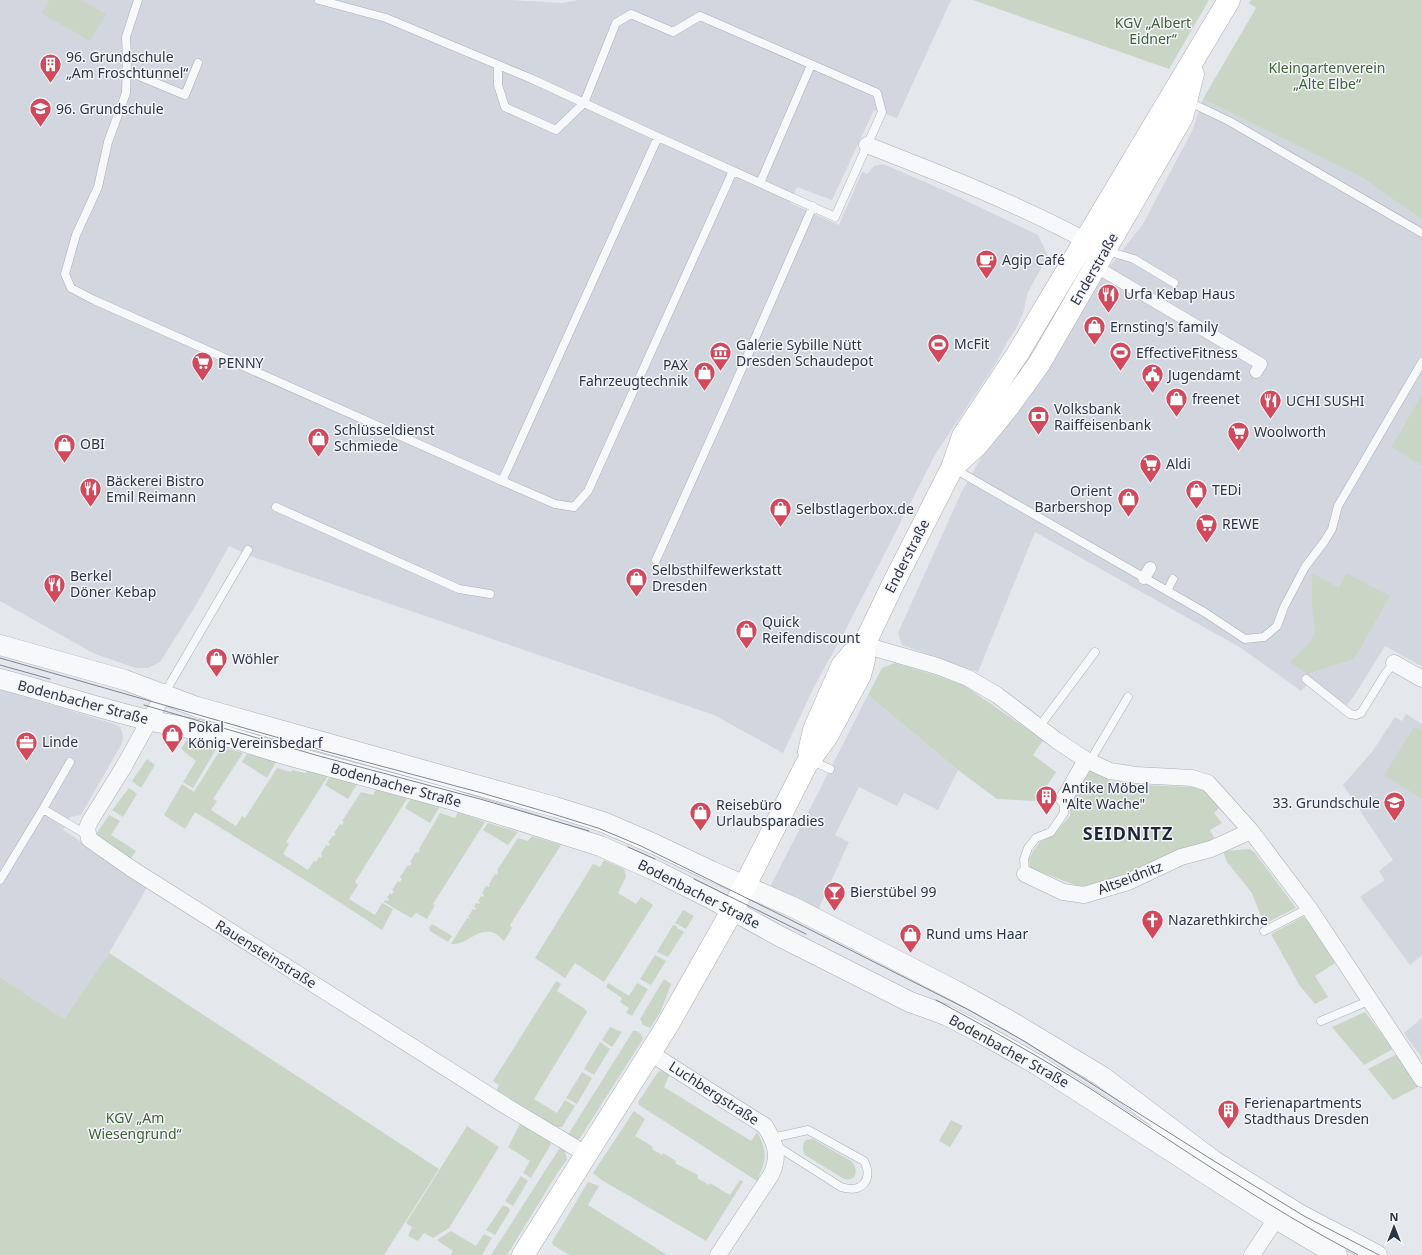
<svg xmlns="http://www.w3.org/2000/svg" width="1422" height="1255" font-family="'Noto Sans',sans-serif">
<rect width="100%" height="100%" fill="#e4e7ec"/>
<path fill="#d2d6de" d="M 0,0 L 510,0 L 562,3 L 579,0 L 951,0 L 897,118 L 874,110 L 832,200 L 797,187 L 790,203 L 839,225 L 862,172 L 867,174 L 874,166 L 883,164 L 950,193 L 1038,235 L 1048,256 L 1028,292 L 1023,313 L 1016,329 L 1007,342 L 995,365 L 936,453 L 846,629 L 814,687 L 783,753 L 714,715 L 250,556 L 229,546 L 196,605 L 160,662 L 148,668 L 136,668 L 95,654 L 0,601 Z
M 1203,99 L 1363,178 L 1422,220 L 1422,394 L 1391,447 L 1422,466 L 1422,664 L 1421,666 L 1385,646 L 1356,693 L 1346,706 L 1312,680 L 1301,691 L 1241,648 L 1035,532 L 978,672 L 902,645 L 898,633 L 961,493 L 990,442 L 1088,294 L 1143,224 L 1192,131 Z
M 0,689 L 114,724 L 120,727 L 122,732 L 123,738 L 121,745 L 81,815 L 70,817 L 63,830 L 148,886 L 109,953 L 64,1019 L 0,977 Z
M 868,695 L 958,770 L 938,810 L 904,793 L 897,806 L 859,787 L 835,835 L 849,842 L 817,912 L 770,887 Z
M 1406,714 L 1422,724 L 1422,955 L 1410,965 L 1360,897 L 1385,880 L 1379,871 L 1393,860 L 1343,785 L 1372,752 L 1395,717 L 1402,721 Z
M 1422,1018 L 1422,1058 L 1404,1033 Z"/>
<path fill="#c9d6c5" d="M 49,0 L 81,0 L 106,14 L 90,41 L 41,13 Z
M 973,0 L 1209,0 L 1169,69 Z
M 1251,0 L 1422,0 L 1422,220 L 1363,178 L 1203,99 L 1256,8 L 1249,3 Z
M 1422,394 L 1422,466 L 1391,447 Z
M 1312,573 L 1339,588 L 1346,573 L 1390,596 L 1354,659 L 1307,674 L 1290,662 L 1310,643 L 1315,632 L 1312,604 Z
M 895,663 L 935,675 L 965,686 L 1043,740 L 1033,755 L 1056,772 L 1037,801 L 997,799 L 958,770 L 868,695 L 882,668 Z
M 1414,727 L 1422,731 L 1422,799 L 1384,775 Z
M 189,737 L 202,741 L 202,743 L 204,743 L 203,745 L 216,749 L 193,788 L 183,782 L 196,761 L 181,749 Z
M 222,747 L 243,753 L 213,799 L 217,801 L 211,810 L 236,826 L 242,816 L 245,818 L 277,768 L 291,772 L 292,770 L 304,773 L 306,773 L 307,770 L 328,776 L 286,842 L 289,844 L 283,854 L 308,870 L 314,861 L 316,862 L 319,857 L 321,858 L 322,855 L 321,854 L 326,845 L 329,846 L 330,844 L 328,842 L 333,836 L 334,836 L 336,834 L 334,833 L 340,824 L 342,825 L 344,822 L 342,821 L 361,792 L 373,795 L 377,788 L 408,797 L 355,882 L 358,885 L 349,899 L 375,915 L 382,903 L 393,909 L 382,930 L 310,883 L 195,812 L 185,829 L 164,815 L 182,784 L 194,792 Z
M 247,754 L 273,760 L 276,762 L 267,778 L 242,762 Z
M 147,759 L 155,765 L 141,788 L 132,781 Z
M 1088,768 L 1115,784 L 1194,787 L 1203,789 L 1220,807 L 1214,813 L 1222,823 L 1210,830 L 1216,841 L 1126,875 L 1080,887 L 1030,868 L 1029,859 L 1033,851 L 1040,842 L 1053,835 L 1070,816 L 1070,800 Z
M 330,776 L 357,784 L 348,799 L 325,785 Z
M 129,788 L 137,794 L 123,817 L 112,810 Z
M 411,798 L 440,806 L 430,823 L 405,808 Z
M 458,812 L 485,822 L 433,904 L 435,905 L 427,919 L 416,913 L 411,918 L 384,902 L 385,900 L 388,901 L 389,899 L 387,898 L 390,893 L 392,894 L 394,892 L 392,890 L 398,881 L 400,882 L 402,879 L 400,877 L 408,865 L 410,866 L 412,863 L 410,862 L 416,852 L 418,853 L 420,850 L 419,849 L 440,813 L 455,818 Z
M 109,815 L 120,821 L 111,835 L 136,851 L 130,860 L 99,839 L 97,833 Z
M 488,823 L 518,832 L 508,845 L 483,830 Z
M 532,836 L 561,845 L 510,925 L 512,928 L 504,941 C 501,938 497,934 494,933 C 476,927 467,946 451,944 L 467,918 L 469,919 L 470,918 L 468,917 L 473,909 L 475,910 L 476,908 L 474,907 L 476,903 L 479,904 L 480,902 L 478,901 L 481,896 L 483,897 L 484,895 L 482,893 L 486,886 L 489,887 L 490,885 L 489,884 L 495,874 L 497,875 L 498,872 L 497,870 L 518,838 L 528,841 Z
M 1250,849 L 1255,853 L 1296,908 L 1264,924 L 1252,893 L 1227,862 L 1223,851 Z
M 604,860 L 624,869 L 626,877 L 618,893 L 636,904 L 641,897 L 653,905 L 604,982 L 575,963 L 565,978 L 535,958 L 593,864 L 600,867 Z
M 683,910 L 694,916 L 686,929 L 675,923 Z
M 1303,917 L 1307,920 L 1335,963 L 1315,976 L 1328,997 L 1315,1004 L 1300,986 L 1271,934 Z
M 432,924 L 452,936 L 448,942 L 430,931 L 429,927 Z
M 673,925 L 677,926 L 677,928 L 684,932 L 668,957 L 657,952 Z
M 109,953 L 439,1169 L 384,1255 L 0,1255 L 0,977 L 64,1019 Z
M 655,955 L 666,961 L 651,985 L 640,979 Z
M 664,979 L 671,984 L 660,1013 L 650,1028 L 643,1025 L 640,1019 Z
M 556,981 L 561,984 L 557,991 L 585,1009 L 587,1012 L 534,1099 L 557,1113 L 565,1100 L 575,1106 L 562,1127 L 556,1127 L 497,1090 L 499,1085 L 493,1081 Z
M 608,983 L 629,996 L 637,983 L 648,989 L 632,1016 L 626,1013 L 629,1008 L 620,1002 L 622,998 L 606,987 Z
M 1365,1012 L 1393,1049 L 1364,1065 L 1332,1027 Z
M 610,1027 L 622,1032 L 612,1047 L 602,1040 Z
M 633,1031 C 638,1030 642,1034 643,1039 L 580,1138 L 576,1140 L 566,1138 Z
M 600,1042 L 610,1049 L 594,1075 L 584,1069 Z
M 1397,1054 L 1420,1086 L 1393,1100 L 1368,1069 Z
M 661,1071 L 670,1074 L 664,1087 L 751,1141 L 757,1132 C 768,1150 766,1162 757,1181 L 639,1105 L 638,1102 L 658,1072 Z
M 582,1072 L 592,1078 L 577,1104 L 566,1098 Z
M 634,1111 L 645,1119 L 635,1136 L 653,1147 L 652,1149 L 662,1155 L 663,1153 L 676,1161 L 675,1163 L 698,1175 L 697,1178 L 709,1185 L 710,1183 L 730,1195 L 740,1180 L 743,1182 L 706,1241 L 600,1179 L 593,1173 Z
M 951,1120 L 963,1126 L 950,1147 L 939,1141 Z
M 521,1122 L 549,1139 L 551,1144 L 531,1178 L 523,1173 L 530,1161 L 508,1147 Z
M 467,1126 L 499,1147 L 449,1228 L 433,1238 L 424,1233 L 418,1241 L 408,1236 L 412,1227 L 406,1223 Z
M 813,1139 L 851,1161 C 859,1169 857,1182 844,1179 L 805,1155 C 802,1150 802,1144 806,1140 Z
M 561,1148 L 565,1151 L 567,1160 L 558,1172 L 507,1255 L 491,1255 L 559,1149 Z
M 521,1176 L 528,1181 L 513,1206 L 505,1201 Z
M 588,1182 L 599,1186 L 588,1205 L 667,1255 L 569,1255 L 553,1245 L 552,1242 Z
M 503,1205 L 509,1208 L 510,1211 L 495,1235 L 486,1230 Z
M 451,1231 L 476,1246 L 484,1234 L 492,1238 L 482,1255 L 451,1255 L 453,1251 L 437,1240 Z"/>
<g fill="none" stroke-linecap="round" stroke-linejoin="round">
<defs>
<path id="service" d="M 138,0 L 126,37 L 127,60 L 126,93 L 108,142 L 98,187 L 76,235 L 65,274 L 71,288 L 94,300 L 502,481 L 658,137 L 835,217 L 882,112 L 877,93 L 700,16 L 673,32 L 631,14 L 616,23 L 584,103 L 556,130 L 505,107 L 498,85 L 498,65
M 319,0 L 386,18 L 532,79 L 658,137
M 127,71 L 185,95 L 198,63
M 1187,101 L 1229,121 L 1422,233
M 760,183 L 811,65
M 1107,251 L 1134,259 L 1174,283
M 953,468 L 1204,612 L 1245,639 L 1264,637 L 1277,626 L 1284,607 L 1305,567 L 1324,542 L 1332,529 L 1338,506 L 1422,362
M 502,481 L 555,504 L 574,507 L 588,491 L 733,171
M 276,507 L 459,589 L 490,594
M 656,560 L 725,407 L 813,206
M 1167,591 L 1173,579
M 1306,679 L 1350,714 L 1356,715 L 1361,713 L 1385,674 L 1394,663
M 164,694 L 248,550
M 1039,727 L 1095,652
M 810,760 L 830,769
M 1090,761 L 1128,697
M 43,809 L 87,835
M 1025,874 L 1024,859 L 1028,848 L 1036,838 L 1051,832 L 1064,813 L 1064,799
M 0,880 L 43,809 L 70,762
M 1264,931 L 1309,908
M 1321,1021 L 1371,1000
M 772,1138 L 808,1130 L 864,1161 C 874,1180 861,1194 841,1187 L 775,1145"/>
<path id="pedestrian" d="M 1095,266 L 1261,364 L 1256,372
M 1144,578 L 1150,568"/>
<path id="minor" d="M 867,145 C 944,175 1021,205 1094,245
M 864,645 L 937,666 L 968,678 L 997,695 L 1056,740 L 1086,760 L 1110,771 L 1136,775 L 1192,778 L 1208,783 L 1251,831 L 1309,908 L 1422,1079
M 1394,663 L 1422,679
M 164,694 L 123,768 L 90,821 L 87,828 L 89,839 L 132,869 L 506,1106 L 586,1154
M 1064,799 L 1086,760
M 1025,874 L 1063,892 L 1084,895 L 1128,882 L 1181,857 L 1211,849 L 1251,831
M 650,1053 L 765,1126 C 776,1144 780,1156 771,1175 L 718,1255
M 1252,1255 L 1276,1219"/>
<path id="tertiary" d="M 0,645 L 125,680 L 197,707 L 555,807 L 603,822 L 654,844 L 711,871 L 795,908 L 956,991 L 1010,1021 L 1103,1077 L 1214,1161 L 1281,1203 L 1299,1214 L 1377,1255
M 0,679 C 49,692 98,708 148,720 C 173,726 200,729 226,736 L 284,754 L 450,799 L 531,824 L 600,846 L 656,871 L 710,898 L 781,937 L 910,1002 L 946,1015 L 979,1032 L 1036,1064 L 1276,1219 L 1337,1255"/>
<path id="secondary" d="M 955,465 L 977,445 L 1008,407 L 1039,364 L 1182,117 L 1193,74
M 809,752 L 814,730 L 842,666 L 852,654 L 864,645
M 523,1255 L 667,1026 L 732,911 L 806,765 L 827,736 L 860,675 L 864,660 L 864,645 L 893,584 L 952,468 L 963,436 L 1018,353 L 1229,0"/>
</defs>
<use href="#service" stroke="#a9aeb7" stroke-width="9"/>
<use href="#pedestrian" stroke="#a9aeb7" stroke-width="13"/>
<use href="#minor" stroke="#a9aeb7" stroke-width="17"/>
<use href="#tertiary" stroke="#a9aeb7" stroke-width="21"/>
<use href="#secondary" stroke="#a9aeb7" stroke-width="23"/>
<use href="#service" stroke="#f7f8fa" stroke-width="8"/>
<use href="#pedestrian" stroke="#f7f8fa" stroke-width="12"/>
<use href="#minor" stroke="#f7f8fa" stroke-width="16"/>
<use href="#tertiary" stroke="#f7f8fa" stroke-width="20"/>
<use href="#secondary" stroke="#fff" stroke-width="22"/>
<path stroke="#7d8696" stroke-width="1" d="M 0,658 L 321,750 L 482,793 L 553,814 L 598,828 L 641,846 L 789,919 L 969,1010 L 1024,1041 L 1214,1161 L 1304,1216 L 1379,1255
M 0,665 L 50,679
M 144,705 L 319,756 L 480,799 L 589,831
M 628,847 L 655,859
M 694,879 L 806,934
M 936,1000 C 988,1028 1040,1057 1091,1089 C 1179,1146 1265,1206 1358,1255"/>
</g>
<defs>
<symbol id="building-pin" viewBox="-11 -11 22 30"><path d="M0 17L-7.5 6A9.5 9.5 0 1 1 7.5 6Z" fill="#d1495b" stroke="#f4f6f9"/><path d="M-4-6H4V6H1V3H-1V6H-4ZM-2.5-4.3h1.7v1.8h-1.7ZM.8-4.3h1.7v1.8H.8ZM-2.5-1h1.7V.8h-1.7ZM.8-1h1.7V.8H.8Z" fill="#fff"/></symbol>
<symbol id="school-pin" viewBox="-11 -11 22 30"><path d="M0 17L-7.5 6A9.5 9.5 0 1 1 7.5 6Z" fill="#d1495b" stroke="#f4f6f9"/><path d="M0-5L7-2L0 1L-7-2ZM-4 1L0 2.5L4 1V4Q0 6-4 4Z" fill="#fff"/></symbol>
<symbol id="cafe-pin" viewBox="-11 -11 22 30"><path d="M0 17L-7.5 6A9.5 9.5 0 1 1 7.5 6Z" fill="#d1495b" stroke="#f4f6f9"/><path d="M-5.5-4.5H6V0H3Q3 3.5 0 3.5H-2.5Q-5.5 3.5-5.5 0ZM3-3.2v2h1.7v-2ZM-6 4.5H4V6H-6Z" fill="#fff"/></symbol>
<symbol id="restaurant-pin" viewBox="-11 -11 22 30"><path d="M0 17L-7.5 6A9.5 9.5 0 1 1 7.5 6Z" fill="#d1495b" stroke="#f4f6f9"/><path d="M-5-6h1v4h1v-4h1v4h1v-4h1v5L-1.5 .5V6h-2V.5L-5-1ZM5-6V6H3V1.5H1.5Q1.5-4 5-6Z" fill="#fff"/></symbol>
<symbol id="shop-pin" viewBox="-11 -11 22 30"><path d="M0 17L-7.5 6A9.5 9.5 0 1 1 7.5 6Z" fill="#d1495b" stroke="#f4f6f9"/><path d="M-5-2.5h2.3a2.7 3.5 0 0 1 5.4 0H5L5.5 6h-11ZM-1.5-2.5h3a1.5 2.3 0 0 0-3 0Z" fill="#fff"/></symbol>
<symbol id="stadium-pin" viewBox="-11 -11 22 30"><path d="M0 17L-7.5 6A9.5 9.5 0 1 1 7.5 6Z" fill="#d1495b" stroke="#f4f6f9"/><path d="M0-5a6.5 5 0 1 0 0 10a6.5 5 0 1 0 0-10ZM-3.5-1.8h7v3.6h-7Z" fill="#fff"/></symbol>
<symbol id="museum-pin" viewBox="-11 -11 22 30"><path d="M0 17L-7.5 6A9.5 9.5 0 1 1 7.5 6Z" fill="#d1495b" stroke="#f4f6f9"/><path d="M0-6L6-3V-2H-6V-3ZM-5-1h2V3h-2ZM-1-1h2V3h-2ZM3-1h2V3H3ZM-6 4H6V6H-6Z" fill="#fff"/></symbol>
<symbol id="supermarket-pin" viewBox="-11 -11 22 30"><path d="M0 17L-7.5 6A9.5 9.5 0 1 1 7.5 6Z" fill="#d1495b" stroke="#f4f6f9"/><path d="M-6-5.5h2.5l.6 2H6L4.5 2H-2.5L-4.4-4H-6ZM-1.5 3.2a1.3 1.3 0 1 0 .1 0ZM3 3.2a1.3 1.3 0 1 0 .1 0Z" fill="#fff"/></symbol>
<symbol id="civic-pin" viewBox="-11 -11 22 30"><path d="M0 17L-7.5 6A9.5 9.5 0 1 1 7.5 6Z" fill="#d1495b" stroke="#f4f6f9"/><path d="M-.6-6.5H3V-4.5H.6V-3L4-1V1h2V6H-6V1h2V-1L-.6-3ZM-1.2 2.5V6h2.4V2.5Z" fill="#fff"/></symbol>
<symbol id="bank-pin" viewBox="-11 -11 22 30"><path d="M0 17L-7.5 6A9.5 9.5 0 1 1 7.5 6Z" fill="#d1495b" stroke="#f4f6f9"/><path d="M-6-4H6V4H-6ZM0-2.3a2.3 2.3 0 1 0 0 4.6a2.3 2.3 0 1 0 0-4.6Z" fill="#fff"/></symbol>
<symbol id="office-pin" viewBox="-11 -11 22 30"><path d="M0 17L-7.5 6A9.5 9.5 0 1 1 7.5 6Z" fill="#d1495b" stroke="#f4f6f9"/><path d="M-6-3h4V-5.5h4V-3h4V5H-6ZM-1-4.5V-3h2v-1.5ZM-6 0V1H6V0Z" fill="#fff"/></symbol>
<symbol id="bar-pin" viewBox="-11 -11 22 30"><path d="M0 17L-7.5 6A9.5 9.5 0 1 1 7.5 6Z" fill="#d1495b" stroke="#f4f6f9"/><path d="M-6-5H6L.8 .8V4.5H3.5V6h-7V4.5H-.8V.8Z" fill="#fff"/></symbol>
<symbol id="church-pin" viewBox="-11 -11 22 30"><path d="M0 17L-7.5 6A9.5 9.5 0 1 1 7.5 6Z" fill="#d1495b" stroke="#f4f6f9"/><path d="M-1.2-6h2.4v3.5h3.3v2.4h-3.3V6h-2.4V-.1h-3.3v-2.4h3.3Z" fill="#fff"/></symbol>
</defs>
<g fill-rule="evenodd">
<use href="#building-pin" x="38" y="52" width="25" height="34"/>
<use href="#school-pin" x="28" y="96" width="25" height="34"/>
<use href="#cafe-pin" x="974" y="248" width="25" height="34"/>
<use href="#restaurant-pin" x="1096" y="282" width="25" height="34"/>
<use href="#shop-pin" x="1082" y="314" width="25" height="34"/>
<use href="#stadium-pin" x="926" y="332" width="25" height="34"/>
<use href="#museum-pin" x="708" y="340" width="25" height="34"/>
<use href="#stadium-pin" x="1108" y="340" width="25" height="34"/>
<use href="#supermarket-pin" x="190" y="350" width="25" height="34"/>
<use href="#shop-pin" x="692" y="360" width="25" height="34"/>
<use href="#civic-pin" x="1140" y="362" width="25" height="34"/>
<use href="#shop-pin" x="1164" y="386" width="25" height="34"/>
<use href="#restaurant-pin" x="1258" y="388" width="25" height="34"/>
<use href="#bank-pin" x="1026" y="404" width="25" height="34"/>
<use href="#supermarket-pin" x="1226" y="420" width="25" height="34"/>
<use href="#shop-pin" x="306" y="426" width="25" height="34"/>
<use href="#shop-pin" x="52" y="432" width="25" height="34"/>
<use href="#supermarket-pin" x="1138" y="452" width="25" height="34"/>
<use href="#restaurant-pin" x="78" y="476" width="25" height="34"/>
<use href="#shop-pin" x="1184" y="478" width="25" height="34"/>
<use href="#shop-pin" x="1116" y="486" width="25" height="34"/>
<use href="#shop-pin" x="768" y="496" width="25" height="34"/>
<use href="#supermarket-pin" x="1194" y="512" width="25" height="34"/>
<use href="#shop-pin" x="624" y="566" width="25" height="34"/>
<use href="#restaurant-pin" x="42" y="572" width="25" height="34"/>
<use href="#shop-pin" x="734" y="618" width="25" height="34"/>
<use href="#shop-pin" x="204" y="646" width="25" height="34"/>
<use href="#shop-pin" x="160" y="722" width="25" height="34"/>
<use href="#office-pin" x="14" y="730" width="25" height="34"/>
<use href="#building-pin" x="1034" y="784" width="25" height="34"/>
<use href="#school-pin" x="1382" y="790" width="25" height="34"/>
<use href="#shop-pin" x="688" y="800" width="25" height="34"/>
<use href="#bar-pin" x="822" y="880" width="25" height="34"/>
<use href="#church-pin" x="1140" y="908" width="25" height="34"/>
<use href="#shop-pin" x="898" y="922" width="25" height="34"/>
<use href="#building-pin" x="1216" y="1098" width="25" height="34"/>
</g>
<g text-anchor="middle" stroke-width="3" stroke-linejoin="round" paint-order="stroke">
<g font-size="14" fill="#3f6138" stroke="#f4f6f9">
<text x="1153" y="28">KGV „Albert<tspan x="1153" dy="16">Eidner“</tspan></text>
<text x="1327" y="73">Kleingartenverein<tspan x="1327" dy="16">„Alte Elbe“</tspan></text>
<text x="135" y="1123">KGV „Am<tspan x="135" dy="16">Wiesengrund“</tspan></text>
</g>
<g font-size="14" fill="#2b3445" stroke="#f4f6f9" text-anchor="start">
<text x="66" y="62">96. Grundschule<tspan x="66" dy="16">„Am Froschtunnel“</tspan></text>
<text x="56" y="114">96. Grundschule</text>
<text x="1002" y="265">Agip Café</text>
<text x="1124" y="299">Urfa Kebap Haus</text>
<text x="1110" y="332">Ernsting's family</text>
<text x="954" y="349">McFit</text>
<text x="736" y="350">Galerie Sybille Nütt<tspan x="736" dy="16">Dresden Schaudepot</tspan></text>
<text x="1136" y="358">EffectiveFitness</text>
<text x="218" y="368">PENNY</text>
<text x="688" y="370" text-anchor="end">PAX<tspan x="688" dy="16">Fahrzeugtechnik</tspan></text>
<text x="1168" y="380">Jugendamt</text>
<text x="1192" y="404">freenet</text>
<text x="1286" y="406">UCHI SUSHI</text>
<text x="1054" y="414">Volksbank<tspan x="1054" dy="16">Raiffeisenbank</tspan></text>
<text x="334" y="435">Schlüsseldienst<tspan x="334" dy="16">Schmiede</tspan></text>
<text x="1254" y="437">Woolworth</text>
<text x="80" y="449">OBI</text>
<text x="1166" y="469">Aldi</text>
<text x="106" y="486">Bäckerei Bistro<tspan x="106" dy="16">Emil Reimann</tspan></text>
<text x="1212" y="495">TEDi</text>
<text x="1112" y="496" text-anchor="end">Orient<tspan x="1112" dy="16">Barbershop</tspan></text>
<text x="796" y="514">Selbstlagerbox.de</text>
<text x="1222" y="529">REWE</text>
<text x="652" y="575">Selbsthilfewerkstatt<tspan x="652" dy="16">Dresden</tspan></text>
<text x="70" y="581">Berkel<tspan x="70" dy="16">Döner Kebap</tspan></text>
<text x="762" y="627">Quick<tspan x="762" dy="16">Reifendiscount</tspan></text>
<text x="232" y="664">Wöhler</text>
<text x="188" y="732">Pokal<tspan x="188" dy="16">König-Vereinsbedarf</tspan></text>
<text x="42" y="747">Linde</text>
<text x="1062" y="793">Antike Möbel<tspan x="1062" dy="16">"Alte Wache"</tspan></text>
<text x="1380" y="808" text-anchor="end">33. Grundschule</text>
<text x="716" y="810">Reisebüro<tspan x="716" dy="16">Urlaubsparadies</tspan></text>
<text x="850" y="897">Bierstübel 99</text>
<text x="1168" y="925">Nazarethkirche</text>
<text x="926" y="939">Rund ums Haar</text>
<text x="1244" y="1108">Ferienapartments<tspan x="1244" dy="16">Stadthaus Dresden</tspan></text>
</g>
<g font-size="14" fill="#2b3445" stroke="#f4f6f9">
<text transform="translate(1094 269) rotate(-60)" y="5">Enderstraße</text>
<text transform="translate(907 556) rotate(-63)" y="5">Enderstraße</text>
<text transform="translate(83 702) rotate(15)" y="5">Bodenbacher Straße</text>
<text transform="translate(396 785) rotate(15)" y="5">Bodenbacher Straße</text>
<text transform="translate(1130 878) rotate(-21)" y="5">Altseidnitz</text>
<text transform="translate(699 894) rotate(27)" y="5">Bodenbacher Straße</text>
<text transform="translate(266 954) rotate(32)" y="5">Rauensteinstraße</text>
<text transform="translate(1009 1051) rotate(29)" y="5">Bodenbacher Straße</text>
<text transform="translate(714 1093) rotate(33)" y="5">Luchbergstraße</text>
</g>
<g font-size="18" font-weight="bold" letter-spacing="1" fill="#1d2536" stroke="#f4f6f9">
<text x="1128" y="840">SEIDNITZ</text>
</g>
</g>
<g transform="translate(1394 1227)" stroke="#f4f6f9" stroke-width="3" paint-order="stroke">
<path d="M0-3L7 15L0 10L-7 15Z" fill="#2b3445"/>
<text y="-6" font-size="11" font-weight="bold" text-anchor="middle" fill="#2b3445">N</text>
</g>
</svg>
